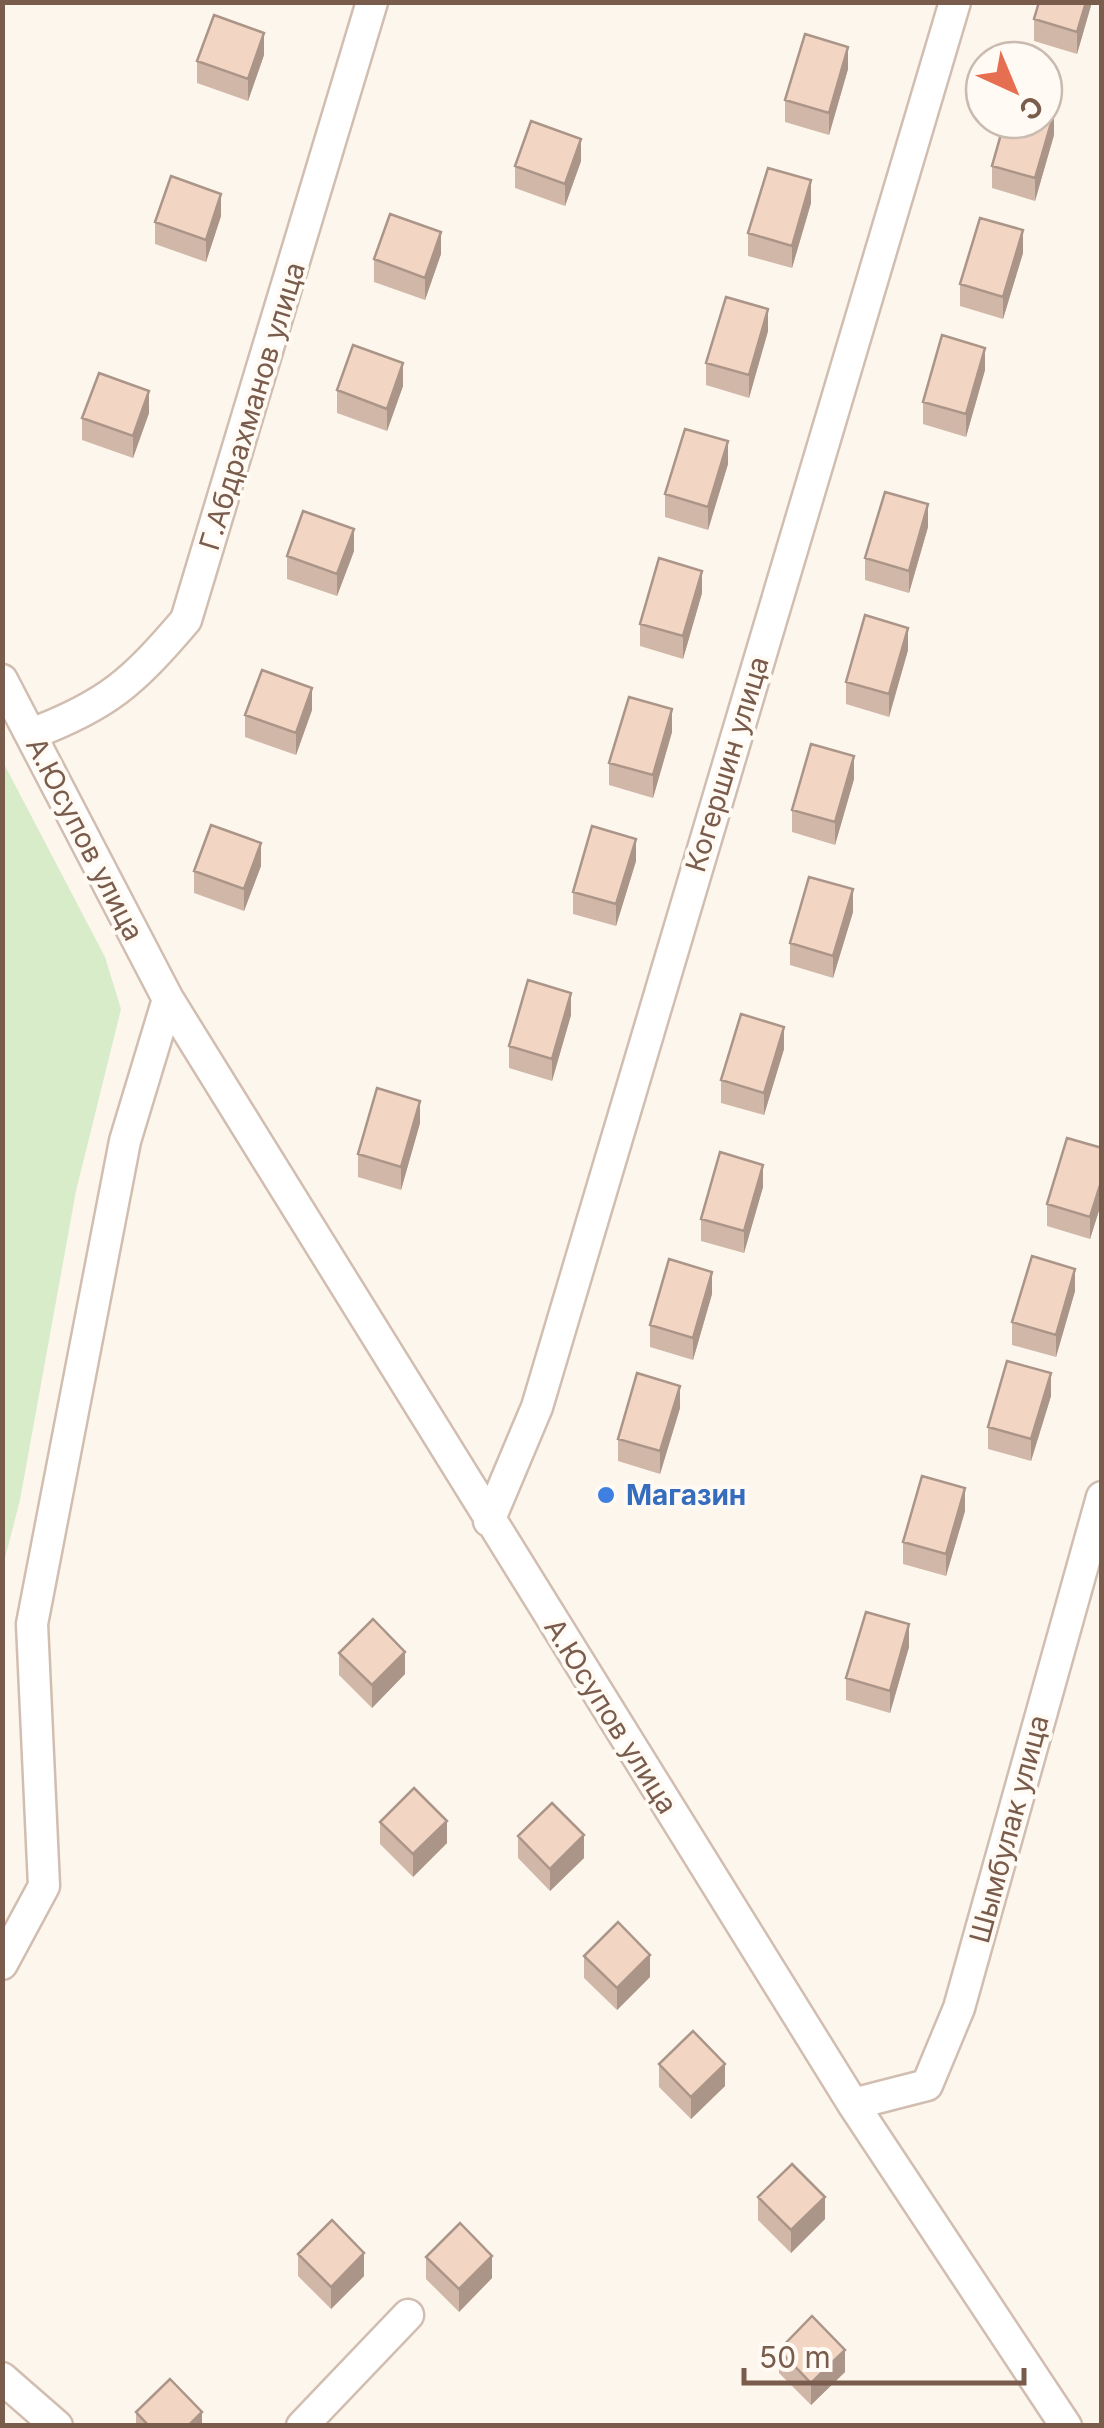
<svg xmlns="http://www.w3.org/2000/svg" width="1104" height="2428" font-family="Inter,sans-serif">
<rect width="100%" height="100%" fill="#fdf6ec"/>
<path fill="#d8ecc9" d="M 3,762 L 105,957 L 121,1009 L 76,1191 L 20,1500 L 3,1566 Z"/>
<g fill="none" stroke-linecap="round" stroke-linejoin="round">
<defs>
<path id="street" d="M 2,680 L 168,999 L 853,2104 L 1066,2426
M 31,734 C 108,705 133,682 186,620 L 372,2
M 489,1521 L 537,1407 L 955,2
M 2,1964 L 44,1886 L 32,1624 L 125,1141 L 168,999
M 853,2104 L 927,2085 L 959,2008 L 1102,1497
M 2,2378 L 57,2426
M 302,2426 L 408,2315"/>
</defs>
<use href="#street" stroke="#d1beb0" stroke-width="35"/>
<use href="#street" stroke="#fff" stroke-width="30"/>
</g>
<path fill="#d1b7a8" d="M 1039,2 L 1092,2 L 1077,54 L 1034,41 L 1034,19 Z
M 264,55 L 248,101 L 197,83 L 197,61 Z
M 848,69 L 829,135 L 785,122 L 785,100 Z
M 1054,135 L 1035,201 L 992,188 L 992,166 Z
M 581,161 L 565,206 L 515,188 L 515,166 Z
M 811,203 L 792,268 L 748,256 L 748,233 Z
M 221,216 L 206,262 L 155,244 L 155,222 Z
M 1023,253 L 1003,319 L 960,306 L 960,284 Z
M 441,254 L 425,300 L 374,282 L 374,259 Z
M 768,331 L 749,398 L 706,385 L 706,363 Z
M 985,370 L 966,437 L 923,424 L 923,402 Z
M 403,386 L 387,431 L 337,413 L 337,390 Z
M 149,413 L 133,458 L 82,440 L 82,418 Z
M 728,464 L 708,530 L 665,517 L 665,494 Z
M 928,527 L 909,593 L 865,580 L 865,558 Z
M 354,551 L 337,596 L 287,579 L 287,556 Z
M 702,593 L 683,659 L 640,646 L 640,624 Z
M 908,650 L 889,717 L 846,704 L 846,682 Z
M 312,710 L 296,755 L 245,737 L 245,715 Z
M 672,732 L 653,798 L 609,785 L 609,763 Z
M 854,779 L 835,845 L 792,832 L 792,810 Z
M 636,861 L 616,926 L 573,914 L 573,892 Z
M 261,866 L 244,911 L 194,893 L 194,871 Z
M 853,912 L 833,978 L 790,965 L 790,943 Z
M 571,1015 L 552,1081 L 509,1068 L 509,1046 Z
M 784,1049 L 764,1115 L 721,1103 L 721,1080 Z
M 420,1123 L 401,1190 L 358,1177 L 358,1154 Z
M 1102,1148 L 1102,1201 L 1090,1239 L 1047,1226 L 1047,1204 Z
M 763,1187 L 744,1253 L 701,1241 L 701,1219 Z
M 1075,1291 L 1056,1357 L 1012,1345 L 1012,1322 Z
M 712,1294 L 693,1360 L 650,1347 L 650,1325 Z
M 1051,1396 L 1031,1461 L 988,1449 L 988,1427 Z
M 680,1408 L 660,1474 L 618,1461 L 618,1439 Z
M 965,1511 L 946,1576 L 903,1564 L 903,1542 Z
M 909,1647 L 890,1713 L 846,1700 L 846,1678 Z
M 339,1653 L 405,1674 L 372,1708 L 339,1675 Z
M 380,1822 L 447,1843 L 413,1877 L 380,1844 Z
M 518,1836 L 584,1858 L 550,1891 L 518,1858 Z
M 584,1956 L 650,1977 L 617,2010 L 584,1978 Z
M 659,2064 L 725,2086 L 691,2119 L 659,2087 Z
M 758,2197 L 825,2219 L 791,2253 L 758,2220 Z
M 298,2254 L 364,2276 L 331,2309 L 298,2276 Z
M 426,2257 L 492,2278 L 459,2312 L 426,2279 Z
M 779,2350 L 845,2372 L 811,2405 L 779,2373 Z
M 136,2412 L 202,2426 L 136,2426 Z"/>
<path fill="#aa9588" d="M 1086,2 L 1092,2 L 1077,54 L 1077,32 Z
M 264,33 L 264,55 L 248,101 L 248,79 Z
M 848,47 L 848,69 L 829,135 L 829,113 Z
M 1054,113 L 1054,135 L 1035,201 L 1035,178 Z
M 581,139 L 581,161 L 565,206 L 565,184 Z
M 811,180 L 811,203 L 792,268 L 792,246 Z
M 221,194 L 221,216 L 206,262 L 206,240 Z
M 1023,230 L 1023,253 L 1003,319 L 1003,297 Z
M 441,232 L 441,254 L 425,300 L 425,278 Z
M 768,309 L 768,331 L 749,398 L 749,375 Z
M 985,348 L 985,370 L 966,437 L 966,414 Z
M 403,363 L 403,386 L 387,431 L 387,409 Z
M 149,391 L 149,413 L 133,458 L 133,436 Z
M 728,441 L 728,464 L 708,530 L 708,507 Z
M 928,504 L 928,527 L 909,593 L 909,571 Z
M 354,529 L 354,551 L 337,596 L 337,574 Z
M 702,571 L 702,593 L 683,659 L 683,636 Z
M 908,628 L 908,650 L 889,717 L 889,694 Z
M 312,688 L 312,710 L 296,755 L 296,733 Z
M 672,709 L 672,732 L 653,798 L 653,775 Z
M 854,756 L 854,779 L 835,845 L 835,822 Z
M 636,839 L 636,861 L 616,926 L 616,904 Z
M 261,843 L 261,866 L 244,911 L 244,889 Z
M 853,889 L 853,912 L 833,978 L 833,956 Z
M 571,993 L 571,1015 L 552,1081 L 552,1059 Z
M 784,1027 L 784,1049 L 764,1115 L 764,1093 Z
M 420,1101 L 420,1123 L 401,1190 L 401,1167 Z
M 763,1165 L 763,1187 L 744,1253 L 744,1231 Z
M 1102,1179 L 1102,1201 L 1090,1239 L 1090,1217 Z
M 1075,1269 L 1075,1291 L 1056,1357 L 1056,1335 Z
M 712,1272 L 712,1294 L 693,1360 L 693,1338 Z
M 1051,1373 L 1051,1396 L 1031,1461 L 1031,1439 Z
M 680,1386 L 680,1408 L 660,1474 L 660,1451 Z
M 965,1488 L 965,1511 L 946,1576 L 946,1554 Z
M 909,1624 L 909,1647 L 890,1713 L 890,1691 Z
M 405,1652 L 405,1674 L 372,1708 L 372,1685 Z
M 447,1821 L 447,1843 L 413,1877 L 413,1854 Z
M 584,1835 L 584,1858 L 550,1891 L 550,1869 Z
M 650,1955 L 650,1977 L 617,2010 L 617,1988 Z
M 725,2064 L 725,2086 L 691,2119 L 691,2097 Z
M 825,2197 L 825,2219 L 791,2253 L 791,2230 Z
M 364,2253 L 364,2276 L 331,2309 L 331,2287 Z
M 492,2256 L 492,2278 L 459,2312 L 459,2289 Z
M 845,2350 L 845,2372 L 811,2405 L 811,2383 Z
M 202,2412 L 202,2426 L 188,2426 Z"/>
<path fill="#f3d5c3" stroke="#aa9588" stroke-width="2.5" d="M 1039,2 L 1086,2 L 1077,32 L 1034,19 Z
M 214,15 L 264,33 L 248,79 L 197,61 Z
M 805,34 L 848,47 L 829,113 L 785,100 Z
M 1044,110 L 1054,113 L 1035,178 L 992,166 L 1005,120 L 1044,120 Z
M 531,121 L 581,139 L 565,184 L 515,166 Z
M 768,168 L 811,180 L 792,246 L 748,233 Z
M 171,176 L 221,194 L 206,240 L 155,222 Z
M 390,214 L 441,232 L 425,278 L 374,259 Z
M 980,218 L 1023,230 L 1003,297 L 960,284 Z
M 726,297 L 768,309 L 749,375 L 706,363 Z
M 942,335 L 985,348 L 966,414 L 923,402 Z
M 353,345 L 403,363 L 387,409 L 337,390 Z
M 99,373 L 149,391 L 133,436 L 82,418 Z
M 685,429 L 728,441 L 708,507 L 665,494 Z
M 885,492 L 928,504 L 909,571 L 865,558 Z
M 303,511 L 354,529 L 337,574 L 287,556 Z
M 659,558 L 702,571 L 683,636 L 640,624 Z
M 865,615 L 908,628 L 889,694 L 846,682 Z
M 262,670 L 312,688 L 296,733 L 245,715 Z
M 629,697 L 672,709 L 653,775 L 609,763 Z
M 811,744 L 854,756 L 835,822 L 792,810 Z
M 211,825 L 261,843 L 244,889 L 194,871 Z
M 592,826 L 636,839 L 616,904 L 573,892 Z
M 809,877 L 853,889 L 833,956 L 790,943 Z
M 528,980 L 571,993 L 552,1059 L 509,1046 Z
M 741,1014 L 784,1027 L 764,1093 L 721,1080 Z
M 377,1088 L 420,1101 L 401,1167 L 358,1154 Z
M 1067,1138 L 1102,1148 L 1102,1179 L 1090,1217 L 1047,1204 Z
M 720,1152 L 763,1165 L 744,1231 L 701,1219 Z
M 1032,1256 L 1075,1269 L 1056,1335 L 1012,1322 Z
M 669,1259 L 712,1272 L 693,1338 L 650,1325 Z
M 1007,1361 L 1051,1373 L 1031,1439 L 988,1427 Z
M 637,1373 L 680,1386 L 660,1451 L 618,1439 Z
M 922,1476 L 965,1488 L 946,1554 L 903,1542 Z
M 866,1612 L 909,1624 L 890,1691 L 846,1678 Z
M 373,1619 L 405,1652 L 372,1685 L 339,1653 Z
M 414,1788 L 447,1821 L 413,1854 L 380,1822 Z
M 552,1803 L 584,1835 L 550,1869 L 518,1836 Z
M 618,1922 L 650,1955 L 617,1988 L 584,1956 Z
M 693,2031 L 725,2064 L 691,2097 L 659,2064 Z
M 792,2164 L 825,2197 L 791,2230 L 758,2197 Z
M 332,2220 L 364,2253 L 331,2287 L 298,2254 Z
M 460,2223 L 492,2256 L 459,2289 L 426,2257 Z
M 812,2316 L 845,2350 L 811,2383 L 779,2350 Z
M 170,2379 L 202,2412 L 188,2426 L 149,2426 L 136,2412 Z"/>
<circle fill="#3f7fe0" stroke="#fffaf3" stroke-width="4" cx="606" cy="1495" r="10"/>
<g text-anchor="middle" stroke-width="8" stroke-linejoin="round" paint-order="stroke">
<g font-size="28" fill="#7a5c4d" stroke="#fffaf3">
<text transform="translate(252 406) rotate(-73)" y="10">Г.Абдрахманов улица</text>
<text transform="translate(727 764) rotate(-73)" y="10">Когершин улица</text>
<text transform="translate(85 839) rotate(63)" y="10">А.Юсупов улица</text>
<text transform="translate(611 1716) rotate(58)" y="10">А.Юсупов улица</text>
<text transform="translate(1009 1829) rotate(-75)" y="10">Шымбулак улица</text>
</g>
<g font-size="28" font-weight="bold" fill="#366cbe" stroke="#fffaf3" text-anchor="start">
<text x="626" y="1505">Магазин</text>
</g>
</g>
<rect width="1104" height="2428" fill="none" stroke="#7a5c4d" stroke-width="10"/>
<g transform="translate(1014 90) rotate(136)"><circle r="48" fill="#fffaf3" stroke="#cabbb1" stroke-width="2.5"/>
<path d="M0-8L18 38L0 25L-18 38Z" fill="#e76f51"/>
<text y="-15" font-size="28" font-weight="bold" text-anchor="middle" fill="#7a5c4d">С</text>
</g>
<path d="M744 2368v15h280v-15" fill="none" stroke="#7a5c4d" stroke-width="5"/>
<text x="759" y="2368" font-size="30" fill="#7a5c4d" stroke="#fffaf3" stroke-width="8" paint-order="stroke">50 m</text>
</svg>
